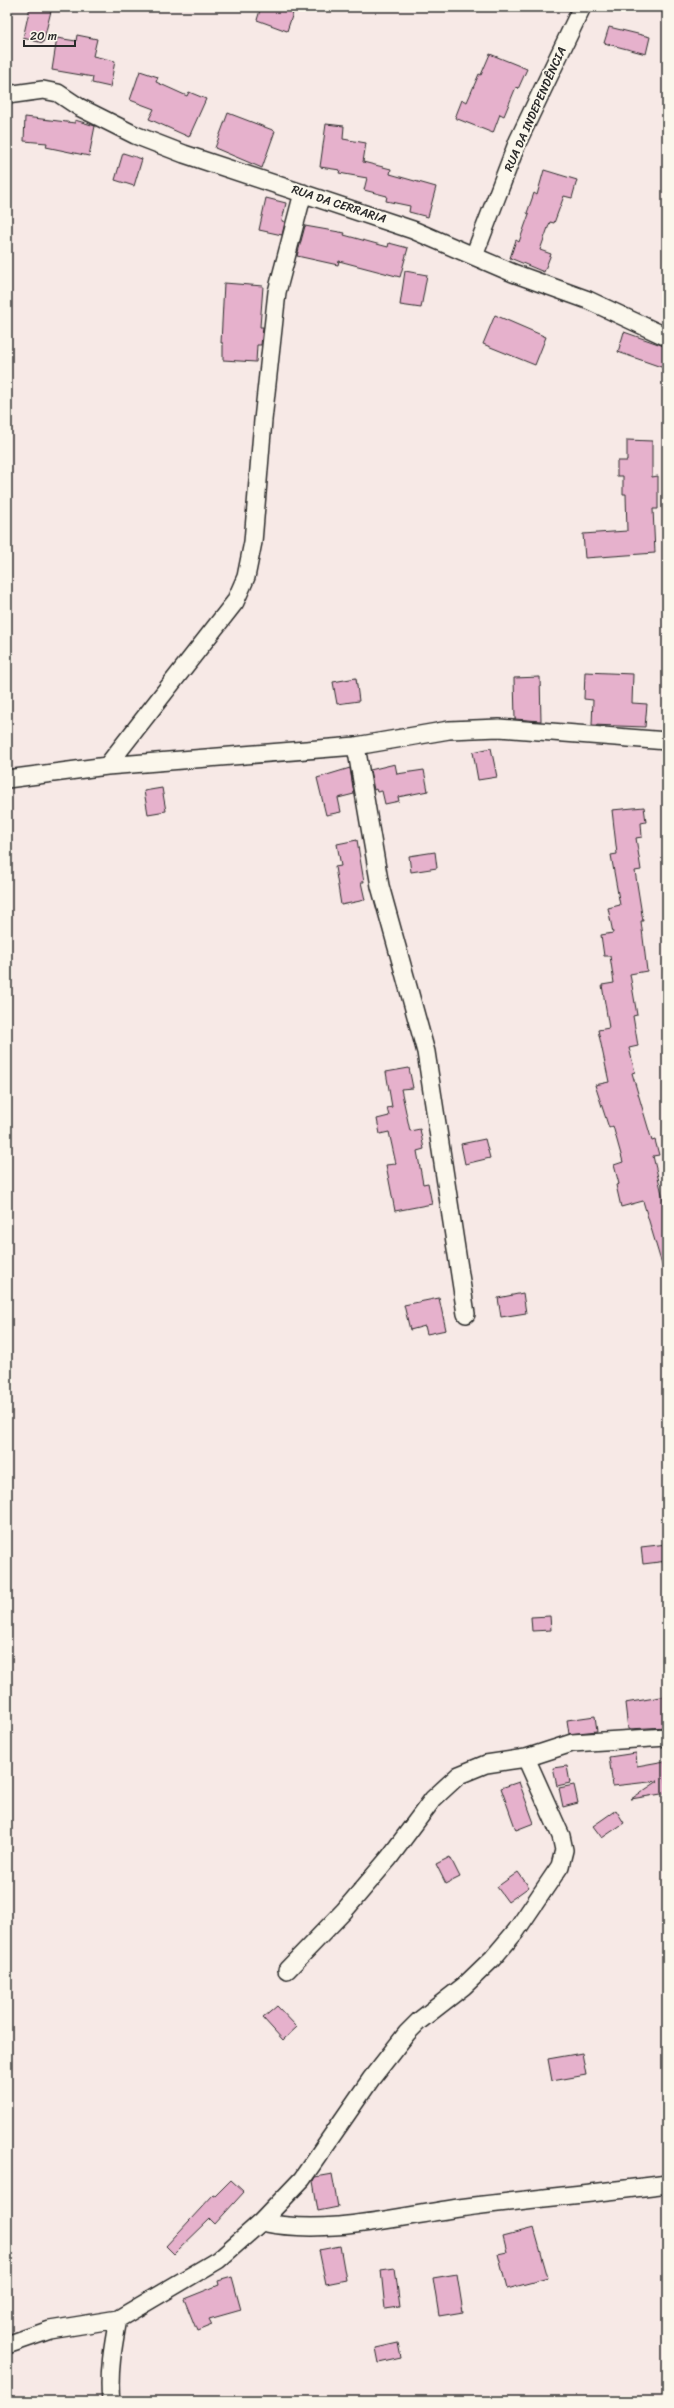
<svg xmlns="http://www.w3.org/2000/svg" width="674" height="2408" font-family="Sriracha,sans-serif">
<rect width="100%" height="100%" fill="#f7e9e6"/>
<filter id="ink" filterUnits="userSpaceOnUse"><feTurbulence type="fractalNoise" baseFrequency=".025" numOctaves="2"/><feDisplacementMap in="SourceGraphic" scale="8" xChannelSelector="R" yChannelSelector="G"/><feConvolveMatrix kernelMatrix="1 2 1 2 8 2 1 2 1" color-interpolation-filters="sRGB"/></filter>
<g filter="url(#ink)">
<path fill="#e6b1cc" stroke="#2b2b2b" d="M 30,7 L 51,11 L 43,43 L 23,38 Z
M 261,7 L 295,7 L 287,31 L 257,20 Z
M 609,27 L 650,37 L 646,54 L 604,43 Z
M 77,35 L 97,39 L 93,56 L 115,61 L 110,87 L 92,83 L 93,77 L 52,70 L 57,38 L 76,41 Z
M 490,54 L 527,69 L 518,89 L 516,87 L 504,116 L 500,114 L 493,133 L 455,118 L 462,100 L 467,102 L 479,74 L 481,75 Z
M 140,71 L 158,77 L 156,82 L 187,96 L 189,92 L 206,99 L 189,137 L 149,119 L 154,109 L 130,100 Z
M 228,113 L 275,131 L 262,168 L 215,148 Z
M 25,117 L 75,123 L 75,120 L 95,126 L 89,156 L 46,147 L 47,143 L 24,141 Z
M 326,124 L 344,126 L 343,139 L 366,143 L 363,162 L 391,169 L 390,174 L 436,187 L 428,217 L 409,212 L 410,206 L 386,201 L 387,196 L 364,190 L 367,178 L 339,173 L 340,170 L 320,167 Z
M 123,153 L 142,159 L 134,186 L 115,180 Z
M 544,170 L 577,180 L 572,198 L 564,196 L 554,223 L 550,222 L 540,250 L 551,254 L 544,272 L 510,258 L 516,240 L 519,242 L 529,214 L 527,213 L 534,193 L 537,195 Z
M 266,198 L 286,203 L 282,221 L 285,222 L 282,235 L 259,230 Z
M 305,226 L 345,233 L 344,235 L 388,247 L 389,243 L 408,248 L 400,277 L 339,261 L 338,265 L 297,256 Z
M 405,271 L 427,275 L 421,308 L 400,305 Z
M 224,283 L 263,286 L 260,327 L 263,327 L 261,345 L 257,345 L 256,362 L 223,360 L 223,343 L 221,343 Z
M 495,315 L 546,337 L 535,365 L 483,344 Z
M 624,332 L 667,347 L 667,369 L 618,352 Z
M 627,440 L 652,441 L 652,477 L 658,476 L 658,509 L 653,509 L 655,553 L 585,558 L 583,534 L 627,531 L 626,494 L 623,494 L 623,476 L 617,476 L 617,461 L 627,461 Z
M 585,672 L 633,674 L 632,703 L 647,704 L 645,727 L 592,725 L 593,700 L 584,699 Z
M 540,677 L 541,721 L 515,719 L 514,678 Z
M 356,678 L 359,701 L 337,704 L 333,682 Z
M 491,748 L 497,777 L 478,780 L 473,752 Z
M 395,764 L 397,774 L 424,770 L 428,791 L 398,797 L 399,801 L 385,804 L 382,791 L 377,792 L 376,789 L 374,790 L 370,770 Z
M 350,768 L 354,794 L 338,798 L 341,812 L 326,815 L 317,778 Z
M 162,788 L 166,811 L 148,814 L 144,791 Z
M 644,807 L 646,822 L 641,823 L 642,837 L 636,838 L 641,870 L 635,871 L 643,921 L 641,921 L 647,971 L 630,974 L 637,1015 L 633,1016 L 638,1046 L 629,1048 L 635,1072 L 632,1073 L 652,1141 L 655,1140 L 659,1155 L 653,1156 L 667,1215 L 667,1267 L 663,1268 L 643,1201 L 621,1207 L 616,1185 L 619,1184 L 614,1165 L 623,1162 L 613,1126 L 609,1128 L 595,1085 L 609,1082 L 598,1030 L 609,1028 L 602,985 L 614,983 L 610,956 L 604,956 L 601,935 L 613,933 L 608,908 L 620,905 L 611,855 L 617,854 L 612,810 Z
M 357,840 L 364,882 L 361,882 L 365,900 L 341,905 L 335,867 L 341,866 L 337,844 Z
M 435,852 L 437,868 L 411,872 L 409,856 Z
M 409,1068 L 413,1088 L 401,1089 L 410,1131 L 420,1129 L 424,1149 L 417,1151 L 423,1184 L 428,1183 L 432,1204 L 395,1211 L 386,1165 L 396,1164 L 389,1132 L 380,1134 L 377,1119 L 389,1116 L 387,1108 L 392,1107 L 386,1072 Z
M 485,1139 L 490,1158 L 465,1164 L 461,1144 Z
M 523,1293 L 526,1313 L 501,1317 L 498,1298 Z
M 439,1298 L 446,1330 L 427,1334 L 425,1326 L 410,1330 L 404,1305 Z
M 667,1544 L 667,1561 L 643,1564 L 641,1547 Z
M 550,1616 L 551,1630 L 532,1631 L 531,1617 Z
M 667,1696 L 667,1727 L 628,1729 L 625,1703 Z
M 595,1716 L 597,1731 L 569,1734 L 567,1720 Z
M 636,1753 L 637,1766 L 665,1761 L 667,1793 L 631,1799 L 658,1781 L 613,1786 L 609,1757 Z
M 567,1766 L 570,1783 L 557,1786 L 553,1768 Z
M 519,1782 L 534,1823 L 516,1830 L 501,1788 Z
M 574,1785 L 578,1803 L 563,1807 L 559,1788 Z
M 616,1810 L 624,1823 L 602,1838 L 593,1826 Z
M 450,1857 L 460,1877 L 446,1884 L 436,1864 Z
M 518,1872 L 529,1887 L 508,1902 L 497,1887 Z
M 277,2006 L 297,2027 L 283,2040 L 263,2018 Z
M 582,2053 L 586,2075 L 552,2081 L 548,2059 Z
M 332,2174 L 338,2207 L 318,2211 L 313,2181 L 315,2177 Z
M 231,2180 L 244,2192 L 215,2224 L 210,2219 L 174,2254 L 166,2246 L 213,2195 L 215,2196 Z
M 534,2228 L 548,2278 L 507,2289 L 498,2254 L 507,2252 L 503,2236 Z
M 340,2246 L 346,2280 L 326,2284 L 319,2250 Z
M 395,2268 L 400,2307 L 385,2309 L 381,2270 Z
M 457,2274 L 463,2312 L 439,2316 L 433,2278 Z
M 232,2277 L 241,2310 L 209,2319 L 212,2325 L 197,2331 L 184,2299 L 219,2285 L 218,2281 Z
M 398,2343 L 401,2358 L 379,2363 L 376,2348 Z"/>
<g fill="none" stroke-linecap="round" stroke-linejoin="round">
<defs>
<path id="street" d="M 7,95 L 43,90 L 58,93 L 79,107 L 135,135 L 184,154 L 413,230 L 513,273 L 588,300 L 667,337
M 474,256 L 518,141 L 582,7
M 356,746 L 380,886 L 426,1052 L 466,1314
M 107,766 L 235,602 L 246,577 L 253,542 L 263,420 L 277,292 L 303,193
M 7,779 L 107,766 L 356,746 L 449,730 L 499,728 L 667,741
M 287,1970 L 344,1911 L 389,1858 L 433,1799 L 459,1775 L 486,1764 L 526,1758 L 572,1743 L 667,1737
M 261,2222 C 326,2236 395,2217 459,2208 C 528,2199 598,2193 667,2184
M 7,2345 L 50,2330 L 118,2319 L 218,2260 L 261,2222 L 302,2179 L 371,2079 L 407,2033 L 419,2021 L 464,1986 L 493,1958 L 516,1931 L 560,1866 L 564,1850 L 561,1836 L 526,1758
M 111,2401 C 108,2373 113,2346 118,2319"/>
</defs>
<use href="#street" stroke="#2b2b2b" stroke-width="20"/>
<use href="#street" stroke="#fbf7ec" stroke-width="17"/>
</g>
</g>
<g text-anchor="middle" stroke-width="4" stroke-linejoin="round" paint-order="stroke">
<g font-size="12" fill="#2b2b2b" stroke="#fbf7ec">
<text transform="translate(535 109) rotate(-66)" y="4">RUA DA INDEPENDÊNCIA</text>
<text transform="translate(339 204) rotate(18)" y="4">RUA DA CERRARIA</text>
</g>
</g>
<rect width="674" height="2408" fill="none" stroke="#fbf7ec" stroke-width="24"/>
<rect x="12" y="12" width="650" height="2384" fill="none" stroke="#2b2b2b" stroke-width="1.5" filter="url(#ink)"/>
<path d="M24 40v6h51v-6" fill="none" stroke="#2b2b2b" stroke-width="2"/>
<text x="30" y="40" font-size="12" fill="#2b2b2b" stroke="#fbf7ec" stroke-width="3" paint-order="stroke">20 m</text>
</svg>
